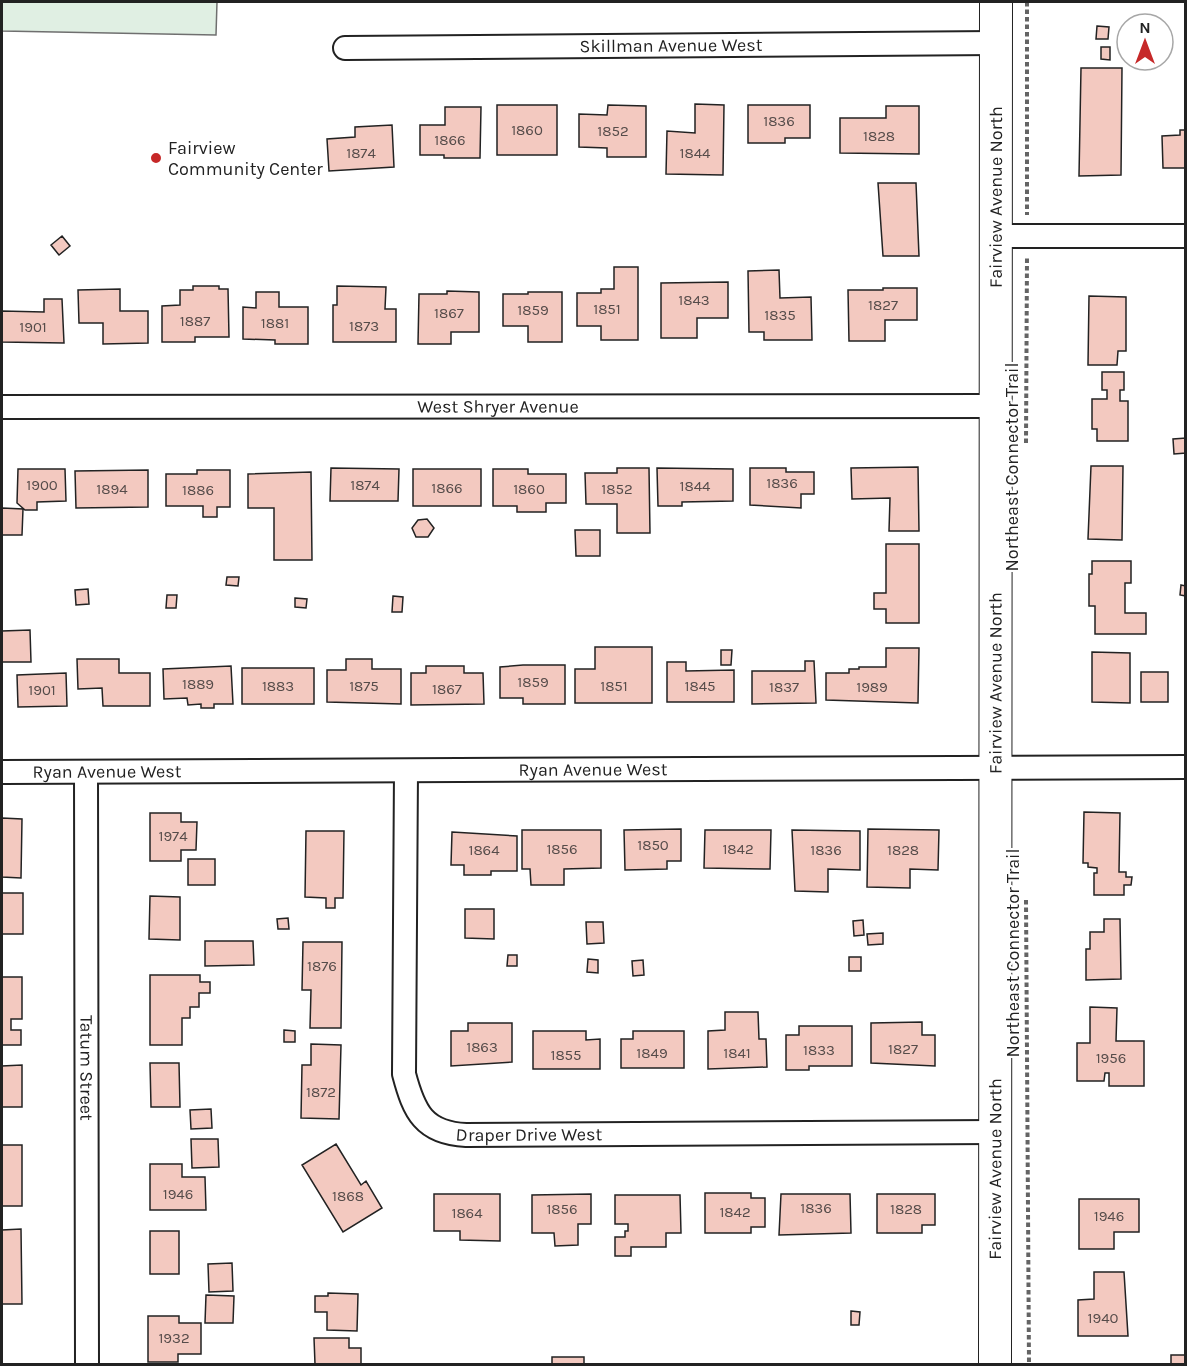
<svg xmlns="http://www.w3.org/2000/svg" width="1187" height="1366" font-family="Karla,sans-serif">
<rect width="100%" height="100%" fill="#fff"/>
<path fill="#e0efe3" stroke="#6f6f6f" stroke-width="1.5" d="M 2,2 L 217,2 L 216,35 L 2,31 Z"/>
<path fill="#f3c9c0" stroke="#222" stroke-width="1.5" d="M 1097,26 L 1109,27 L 1108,39 L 1096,39 Z
M 1101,47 L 1110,47 L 1110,60 L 1101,59 Z
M 1081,68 L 1122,68 L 1121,175 L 1079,176 Z
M 695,104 L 724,105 L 723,175 L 666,174 L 667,131 L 695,133 Z
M 497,105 L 557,105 L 557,155 L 497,155 Z
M 608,105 L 646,106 L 646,157 L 607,157 L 607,148 L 579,147 L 579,114 L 607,115 Z
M 748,105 L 810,105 L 810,138 L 785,138 L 785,143 L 748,143 Z
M 886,106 L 919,106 L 919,154 L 840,153 L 840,118 L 886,118 Z
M 445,107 L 481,107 L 480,158 L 444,158 L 444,155 L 420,155 L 420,125 L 445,125 Z
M 392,125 L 394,167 L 329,171 L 327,139 L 355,137 L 355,127 Z
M 1180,130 L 1186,130 L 1186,168 L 1163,168 L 1162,136 L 1180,135 Z
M 878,183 L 916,183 L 919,256 L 883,256 Z
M 62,236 L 70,246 L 59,255 L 51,245 Z
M 614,267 L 638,267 L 638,340 L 601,340 L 601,326 L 577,326 L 577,293 L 601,293 L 601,289 L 614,289 Z
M 779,270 L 780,298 L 811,297 L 812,340 L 764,340 L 764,332 L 749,332 L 748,271 Z
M 728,282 L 728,318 L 697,318 L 697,338 L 661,338 L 661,283 Z
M 193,286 L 219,286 L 219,289 L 228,289 L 229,337 L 195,337 L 195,342 L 162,342 L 162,306 L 180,305 L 180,290 L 193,290 Z
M 337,286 L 386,287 L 385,309 L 396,309 L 396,342 L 333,342 L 333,305 L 337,305 Z
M 883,288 L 917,288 L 917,320 L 885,320 L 885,341 L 849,341 L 848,290 L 883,290 Z
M 120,289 L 120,311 L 148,311 L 148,343 L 103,344 L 103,323 L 79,323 L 78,290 Z
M 447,291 L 479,292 L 479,332 L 451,332 L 451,344 L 418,344 L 419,294 L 447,294 Z
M 256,292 L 279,292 L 279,307 L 308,307 L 308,344 L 275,344 L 275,340 L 243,339 L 243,307 L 256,308 Z
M 528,292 L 562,292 L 562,342 L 528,342 L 528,326 L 503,326 L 503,294 L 528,294 Z
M 1089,296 L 1126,297 L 1126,351 L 1118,351 L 1117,365 L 1088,365 Z
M 44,299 L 62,299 L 64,343 L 2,342 L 2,311 L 44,312 Z
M 1102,372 L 1124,372 L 1124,390 L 1120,390 L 1120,401 L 1128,401 L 1128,441 L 1097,441 L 1097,429 L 1092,429 L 1092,399 L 1107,399 L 1107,390 L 1102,390 Z
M 1186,438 L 1186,453 L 1174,454 L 1173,439 Z
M 1091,466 L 1123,466 L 1122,540 L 1088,539 Z
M 918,467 L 919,531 L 889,531 L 890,498 L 852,499 L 851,468 Z
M 331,468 L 399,469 L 398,501 L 330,501 Z
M 617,468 L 649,468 L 650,533 L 617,533 L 617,504 L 586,504 L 585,473 L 617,473 Z
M 657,468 L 733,469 L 733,501 L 682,502 L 682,506 L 658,506 Z
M 750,468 L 786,468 L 786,472 L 814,472 L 814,494 L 801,494 L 801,508 L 750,505 Z
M 18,469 L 65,469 L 66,501 L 37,502 L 37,510 L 25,510 L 17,503 Z
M 413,469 L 481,469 L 481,506 L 413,506 Z
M 493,469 L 528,469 L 528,474 L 566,474 L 566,503 L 546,503 L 546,512 L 517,512 L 517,506 L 493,506 Z
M 148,470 L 148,507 L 76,508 L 75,471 Z
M 197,470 L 230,470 L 230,507 L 217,507 L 217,517 L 203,517 L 203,506 L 166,506 L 166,474 L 197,474 Z
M 311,472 L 312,560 L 274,560 L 274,508 L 248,508 L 248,474 Z
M 2,508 L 23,509 L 22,535 L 2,535 Z
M 427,519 L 434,528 L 428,537 L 416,537 L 412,528 L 418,520 Z
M 575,530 L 600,530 L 600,556 L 576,556 Z
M 886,544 L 919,544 L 919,623 L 886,623 L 886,609 L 874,609 L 874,593 L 886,593 Z
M 1092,561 L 1131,561 L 1131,583 L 1125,583 L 1125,613 L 1146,613 L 1146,634 L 1095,634 L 1095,606 L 1089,606 L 1089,574 L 1092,574 Z
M 227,577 L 239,577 L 238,586 L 226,585 Z
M 1181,585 L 1186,586 L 1186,596 L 1180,595 Z
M 88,589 L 89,604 L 76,605 L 75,590 Z
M 167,595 L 177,595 L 176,608 L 166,608 Z
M 393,596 L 403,597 L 402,612 L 392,612 Z
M 295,598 L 307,599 L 306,608 L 295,607 Z
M 30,630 L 31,662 L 2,662 L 2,631 Z
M 595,647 L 652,647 L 652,703 L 575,703 L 575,669 L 595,669 Z
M 886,648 L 919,648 L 918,703 L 826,700 L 826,673 L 849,673 L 849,669 L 859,669 L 859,667 L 886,667 Z
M 721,650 L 732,650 L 731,665 L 721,665 Z
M 1092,652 L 1130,653 L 1130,703 L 1092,702 Z
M 77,659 L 119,659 L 119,673 L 150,673 L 150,706 L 103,706 L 102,688 L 78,689 Z
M 346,659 L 372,659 L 372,669 L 401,669 L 401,704 L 327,702 L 327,670 L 346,670 Z
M 805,661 L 814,661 L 816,703 L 752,704 L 752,671 L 805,671 Z
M 667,662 L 686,662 L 686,671 L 734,670 L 734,702 L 667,702 Z
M 523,665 L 565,665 L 565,704 L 523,704 L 523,698 L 500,698 L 500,667 Z
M 231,666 L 233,704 L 214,704 L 214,708 L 201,708 L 201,704 L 188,705 L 187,698 L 164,699 L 163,669 Z
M 426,666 L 464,666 L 464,673 L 483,673 L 484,704 L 411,705 L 411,673 L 426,673 Z
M 242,668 L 314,668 L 314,704 L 242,704 Z
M 1141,672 L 1168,672 L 1168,702 L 1141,702 Z
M 66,673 L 67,706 L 18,707 L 17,675 Z
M 1084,812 L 1120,813 L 1119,872 L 1126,872 L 1126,877 L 1132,877 L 1131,885 L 1124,885 L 1124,895 L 1094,895 L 1094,873 L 1097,873 L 1097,868 L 1088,867 L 1088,863 L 1083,863 Z
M 150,813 L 181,813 L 181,822 L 197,822 L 196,850 L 181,850 L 181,861 L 150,861 Z
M 2,818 L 22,819 L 21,878 L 2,877 Z
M 681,829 L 681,861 L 667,861 L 667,869 L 625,870 L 624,830 Z
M 868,829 L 939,830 L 938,870 L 910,869 L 910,888 L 867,887 Z
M 522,830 L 601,830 L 601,868 L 564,869 L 564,885 L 531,885 L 530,869 L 522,869 Z
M 705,830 L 771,830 L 770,869 L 704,868 Z
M 792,830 L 860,831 L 860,870 L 828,869 L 828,892 L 795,891 Z
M 306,831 L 344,831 L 343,898 L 335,898 L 335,908 L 326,908 L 326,898 L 305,897 Z
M 452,832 L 517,836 L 517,871 L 491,871 L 491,875 L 464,875 L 464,865 L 451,865 Z
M 188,859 L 215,859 L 215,885 L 188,885 Z
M 2,893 L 23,893 L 23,934 L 2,934 Z
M 150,896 L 180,897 L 180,940 L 149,939 Z
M 465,909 L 494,909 L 494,939 L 465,938 Z
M 288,918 L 289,929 L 278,929 L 277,919 Z
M 1104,919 L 1120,919 L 1121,979 L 1086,980 L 1086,949 L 1090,949 L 1090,932 L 1104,932 Z
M 863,920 L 864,935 L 854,936 L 853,921 Z
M 586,922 L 603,922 L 604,943 L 587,944 Z
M 883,933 L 883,944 L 868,945 L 867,934 Z
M 205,941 L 253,941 L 254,965 L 205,966 Z
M 303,942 L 342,942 L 341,1028 L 310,1028 L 311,990 L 302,990 Z
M 508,955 L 517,955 L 517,966 L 507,966 Z
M 849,957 L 861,957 L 861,971 L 849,971 Z
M 588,959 L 598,960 L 598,973 L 587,972 Z
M 643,960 L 644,975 L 633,976 L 632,961 Z
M 150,975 L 200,975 L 200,982 L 210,982 L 210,993 L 199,993 L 199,1007 L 190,1007 L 190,1018 L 182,1018 L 182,1045 L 150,1045 Z
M 2,977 L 22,977 L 22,1019 L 11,1019 L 11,1030 L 21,1030 L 21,1045 L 2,1045 Z
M 1090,1007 L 1117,1008 L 1116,1041 L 1144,1041 L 1144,1086 L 1109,1086 L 1109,1073 L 1105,1073 L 1104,1081 L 1077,1081 L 1077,1043 L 1090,1043 Z
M 725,1012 L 758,1012 L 759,1039 L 766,1039 L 767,1067 L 708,1069 L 708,1031 L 725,1030 Z
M 922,1022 L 922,1035 L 935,1035 L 935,1066 L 871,1063 L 871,1023 Z
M 468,1023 L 512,1023 L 512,1062 L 451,1066 L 451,1031 L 468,1031 Z
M 799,1026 L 852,1026 L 852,1066 L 809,1066 L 809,1070 L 786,1070 L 786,1035 L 799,1035 Z
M 284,1030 L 295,1031 L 295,1042 L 284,1042 Z
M 533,1031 L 586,1031 L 586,1040 L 600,1039 L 600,1069 L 533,1069 Z
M 633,1031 L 684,1031 L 684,1068 L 621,1068 L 621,1039 L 633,1039 Z
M 311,1044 L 341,1045 L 339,1119 L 301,1118 L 302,1065 L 311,1065 Z
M 150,1063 L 179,1063 L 180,1107 L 151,1107 Z
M 22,1065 L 22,1107 L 2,1107 L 2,1066 Z
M 211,1109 L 212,1128 L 191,1129 L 190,1110 Z
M 191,1139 L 218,1139 L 219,1167 L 192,1168 Z
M 336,1144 L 361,1185 L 366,1181 L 382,1208 L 343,1232 L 302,1165 Z
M 2,1145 L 22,1145 L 22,1206 L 2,1206 Z
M 150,1164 L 182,1164 L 182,1177 L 205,1177 L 206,1210 L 150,1210 Z
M 705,1193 L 751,1193 L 751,1198 L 765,1198 L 765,1227 L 751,1227 L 751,1233 L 705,1233 Z
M 434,1194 L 500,1194 L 500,1241 L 460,1240 L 460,1231 L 434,1231 Z
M 591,1194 L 591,1224 L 578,1224 L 578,1245 L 555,1246 L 554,1233 L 532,1233 L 532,1195 Z
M 781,1194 L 850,1194 L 851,1233 L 779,1235 Z
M 877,1194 L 935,1194 L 935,1225 L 922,1225 L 922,1233 L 877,1233 Z
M 615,1195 L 680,1195 L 681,1233 L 666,1233 L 666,1247 L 631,1247 L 631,1256 L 615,1256 L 615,1237 L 625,1237 L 625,1231 L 628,1231 L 628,1224 L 615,1224 Z
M 1079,1199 L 1139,1199 L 1139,1232 L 1114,1232 L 1114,1249 L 1079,1249 Z
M 21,1229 L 22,1304 L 2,1304 L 2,1230 Z
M 150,1231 L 179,1231 L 179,1274 L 150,1274 Z
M 232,1263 L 233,1291 L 209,1292 L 208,1264 Z
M 1094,1272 L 1124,1272 L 1128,1336 L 1078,1336 L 1078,1300 L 1094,1299 Z
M 328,1293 L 358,1294 L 357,1331 L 327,1330 L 327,1312 L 315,1312 L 315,1296 L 328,1296 Z
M 206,1295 L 234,1296 L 233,1323 L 205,1323 Z
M 851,1311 L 860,1312 L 859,1325 L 851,1325 Z
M 148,1316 L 179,1316 L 179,1323 L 201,1323 L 201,1354 L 178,1354 L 178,1362 L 148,1362 Z
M 314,1338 L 349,1338 L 349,1348 L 361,1348 L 361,1364 L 315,1364 Z
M 1171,1355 L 1186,1355 L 1186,1364 L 1171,1364 Z
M 552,1357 L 584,1357 L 584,1364 L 552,1364 Z"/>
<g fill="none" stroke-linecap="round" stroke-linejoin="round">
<defs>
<g id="street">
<path id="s1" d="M 345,48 L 996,43"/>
<path d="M 996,236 L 1186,236"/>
<path id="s2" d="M 2,407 L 996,406"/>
<path id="s3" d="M 406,771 L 404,1074 C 414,1112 424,1133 466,1135 L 994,1132"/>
<path id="s4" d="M 2,772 L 1186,767"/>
<path id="s5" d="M 86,772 L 87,1364"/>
</g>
<g id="secondary">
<path id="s6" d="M 995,1364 L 996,2"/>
</g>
</defs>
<use href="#street" stroke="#222" stroke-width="26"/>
<use href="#secondary" stroke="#222" stroke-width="34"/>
<path stroke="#646464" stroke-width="4" stroke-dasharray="4.5 3" stroke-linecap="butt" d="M 1027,2 L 1027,215
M 1026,443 L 1027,258
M 1026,900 L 1029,1364"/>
<use href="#street" stroke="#fff" stroke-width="22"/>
<use href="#secondary" stroke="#fff" stroke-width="32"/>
</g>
<circle fill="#c62828" stroke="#fff" stroke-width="2" cx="156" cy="158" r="6"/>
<g text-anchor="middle" stroke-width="4.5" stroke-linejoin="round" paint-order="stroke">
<g font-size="15" fill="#564c4a">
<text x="779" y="126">1836</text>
<text x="527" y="135">1860</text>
<text x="613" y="136">1852</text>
<text x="879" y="141">1828</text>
<text x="450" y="145">1866</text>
<text x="361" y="158">1874</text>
<text x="695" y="158">1844</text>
<text x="694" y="305">1843</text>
<text x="883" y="310">1827</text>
<text x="607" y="314">1851</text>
<text x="533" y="315">1859</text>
<text x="449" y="318">1867</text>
<text x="780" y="320">1835</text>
<text x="195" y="326">1887</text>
<text x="275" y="328">1881</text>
<text x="364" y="331">1873</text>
<text x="33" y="332">1901</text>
<text x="782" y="488">1836</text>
<text x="42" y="490">1900</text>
<text x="365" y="490">1874</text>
<text x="695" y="491">1844</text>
<text x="447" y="493">1866</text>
<text x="112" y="494">1894</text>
<text x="529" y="494">1860</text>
<text x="617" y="494">1852</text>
<text x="198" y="495">1886</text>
<text x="533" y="687">1859</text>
<text x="198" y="689">1889</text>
<text x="278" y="691">1883</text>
<text x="364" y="691">1875</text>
<text x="614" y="691">1851</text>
<text x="700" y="691">1845</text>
<text x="784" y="692">1837</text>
<text x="872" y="692">1989</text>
<text x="447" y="694">1867</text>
<text x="42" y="695">1901</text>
<text x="173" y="841">1974</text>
<text x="653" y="850">1850</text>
<text x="562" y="854">1856</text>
<text x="738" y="854">1842</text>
<text x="484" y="855">1864</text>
<text x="826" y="855">1836</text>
<text x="903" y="855">1828</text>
<text x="322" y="971">1876</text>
<text x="482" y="1052">1863</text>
<text x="903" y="1054">1827</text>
<text x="819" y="1055">1833</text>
<text x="652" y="1058">1849</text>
<text x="737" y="1058">1841</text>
<text x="566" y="1060">1855</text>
<text x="1111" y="1063">1956</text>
<text x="321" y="1097">1872</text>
<text x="178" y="1199">1946</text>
<text x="348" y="1201">1868</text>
<text x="816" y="1213">1836</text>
<text x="562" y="1214">1856</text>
<text x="906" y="1214">1828</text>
<text x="735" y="1217">1842</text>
<text x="467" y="1218">1864</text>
<text x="1109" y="1221">1946</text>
<text x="1103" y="1323">1940</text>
<text x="174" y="1343">1932</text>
</g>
<g font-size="18" fill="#222" stroke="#fff">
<text dy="6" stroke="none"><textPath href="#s1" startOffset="326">Skillman Avenue West</textPath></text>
<text dy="6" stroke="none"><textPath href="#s6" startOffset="1167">Fairview Avenue North</textPath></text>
<text dy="6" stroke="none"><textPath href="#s2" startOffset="496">West Shryer Avenue</textPath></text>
<text transform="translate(1012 467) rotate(-90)" y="6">Northeast Connector Trail</text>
<text dy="6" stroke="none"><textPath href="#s6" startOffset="681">Fairview Avenue North</textPath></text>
<text dy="6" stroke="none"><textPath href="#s4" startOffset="591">Ryan Avenue West</textPath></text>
<text dy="6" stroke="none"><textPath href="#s4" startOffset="105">Ryan Avenue West</textPath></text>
<text transform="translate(1013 953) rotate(-90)" y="6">Northeast Connector Trail</text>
<text dy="6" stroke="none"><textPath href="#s5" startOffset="296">Tatum Street</textPath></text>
<text dy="6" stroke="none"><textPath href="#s3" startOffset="462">Draper Drive West</textPath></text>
<text dy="6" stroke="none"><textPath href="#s6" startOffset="195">Fairview Avenue North</textPath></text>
</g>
<g font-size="18" fill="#222" stroke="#fff" text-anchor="start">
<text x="168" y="154">Fairview<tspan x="168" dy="21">Community Center</tspan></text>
</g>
</g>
<rect width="1187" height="1366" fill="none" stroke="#222222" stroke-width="6"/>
<g transform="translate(1145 42)"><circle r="28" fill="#ffffff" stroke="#a7a7a7" stroke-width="1.5"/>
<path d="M0-4.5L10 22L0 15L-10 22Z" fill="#c62828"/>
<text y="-9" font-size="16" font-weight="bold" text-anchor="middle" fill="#222222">N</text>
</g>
</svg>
